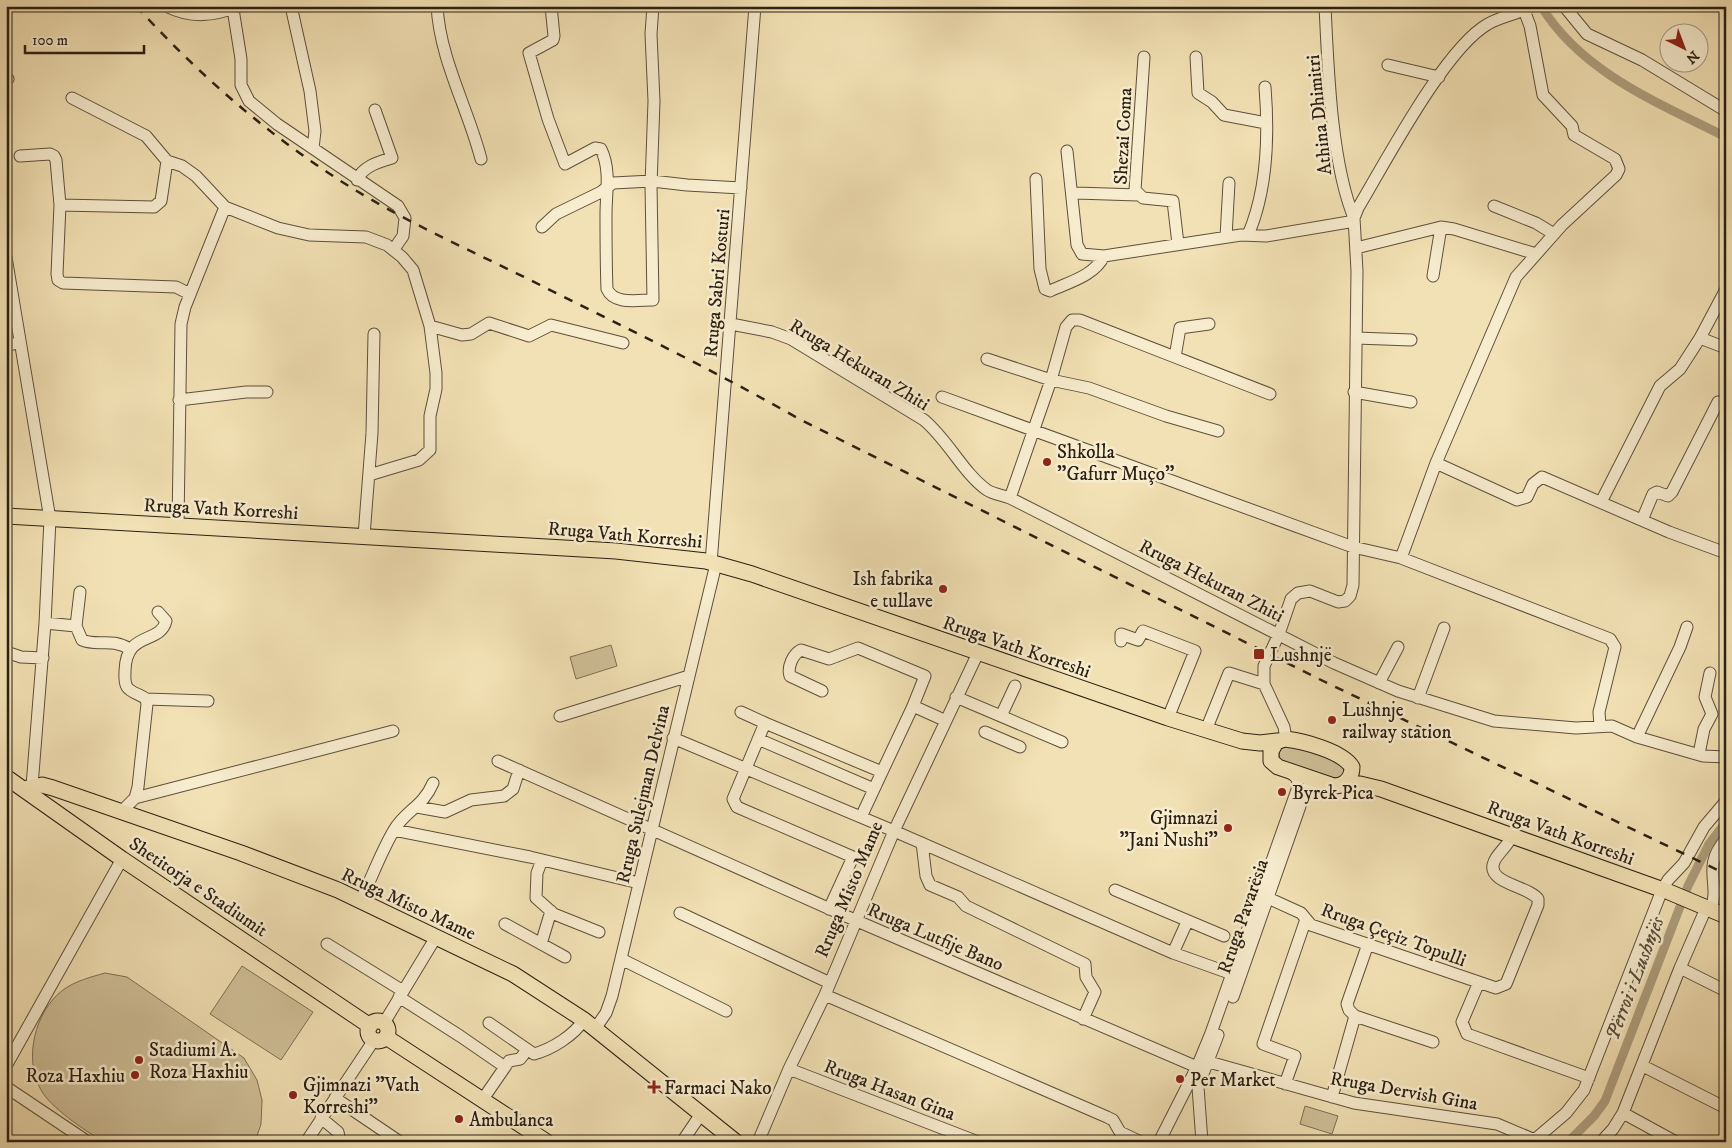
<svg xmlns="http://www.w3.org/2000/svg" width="1732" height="1148" font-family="'IM FELL DW Pica',serif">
<rect width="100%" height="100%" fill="#f2e1b4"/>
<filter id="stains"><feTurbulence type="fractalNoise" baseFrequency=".004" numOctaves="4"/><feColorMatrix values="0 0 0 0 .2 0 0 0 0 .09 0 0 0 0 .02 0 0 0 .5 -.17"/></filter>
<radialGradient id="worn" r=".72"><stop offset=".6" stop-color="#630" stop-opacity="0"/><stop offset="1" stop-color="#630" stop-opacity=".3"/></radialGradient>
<path fill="#d0c099" stroke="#7e7056" d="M 611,645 L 617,666 L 576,679 L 570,657 Z
M 1285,746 C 1303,748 1331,755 1344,768 L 1343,775 L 1337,780 L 1280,761 L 1279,751 Z
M 242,966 L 313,1012 L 281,1060 L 210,1014 Z
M 105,973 L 127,977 L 244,1058 L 257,1080 L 262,1100 L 261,1124 L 255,1142 C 215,1142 176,1142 137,1142 C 127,1142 111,1145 103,1141 C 85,1131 50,1107 41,1090 C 23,1059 35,1011 63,990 C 75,981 91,977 105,973 Z
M 1305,1106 L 1338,1116 L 1332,1134 L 1300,1124 Z"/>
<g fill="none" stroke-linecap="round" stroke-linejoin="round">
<path stroke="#ae9f7e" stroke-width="9" d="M 1541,6 C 1582,73 1659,103 1726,137
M 1568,1142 L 1594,1116 L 1605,1101 L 1688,886 L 1709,844 L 1726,822"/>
<defs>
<path id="minor" d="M 166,6 C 192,19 213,16 240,6
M 291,6 L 310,91 L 315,131 L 313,148
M 437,6 C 440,60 468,108 481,159
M 551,6 L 554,36 L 553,40 L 529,53 L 548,119 L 565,164 L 595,148 L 601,149 C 611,170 606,193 606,214 C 606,239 606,264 607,289 C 614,305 637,300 653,300 L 651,185 L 654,101 L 651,34 L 653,6
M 1564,6 L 1587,34 L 1642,60 L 1726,111
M 233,9 L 241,59 L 241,85 L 249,101 L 277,124 L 398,206 L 405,218 L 403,236 L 394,249
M 1144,57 L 1135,190 L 1143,198 L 1173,201 L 1178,244
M 1196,57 L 1198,93 L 1212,102 L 1224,115 L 1266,123
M 1388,65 L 1439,77
M 6,80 L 8,79
M 72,98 L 146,136 L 167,161 L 182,166 L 196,176 L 225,207 L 278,228 L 309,235 L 366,237 L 387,245 L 402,257 L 413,270 L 430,326 L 436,373 L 436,389 L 430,416 L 430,450 L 419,460 L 369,475
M 1067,151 L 1077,245 L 1082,254 L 1104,256 L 1241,235 L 1266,236 L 1349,222 L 1354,218 C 1331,162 1328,68 1325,6
M 20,156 L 50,154 L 54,156 L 56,160 L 60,205 L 57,274 L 58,280 L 63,283 L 176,287 L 190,294
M 1036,179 L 1040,269 L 1045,289 L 1050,291 C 1069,282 1094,276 1104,256
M 357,180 C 363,166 379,162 392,158 L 375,110
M 1076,193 L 1138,195
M 60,205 L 154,207 L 161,201 L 167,161
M 1494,206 L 1536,223 L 1554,234
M 542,227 L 556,214 L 601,192 L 613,183 L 652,181 L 687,185 L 741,188
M 1248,235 C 1268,189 1269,136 1265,87
M 1226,237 L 1229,183
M 1356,248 L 1441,227 L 1454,229 L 1536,254
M 6,257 L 50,519 L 45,623 L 32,786
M 1433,276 L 1441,227
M 731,324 L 772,332 L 791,339 L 924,420 C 948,440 964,474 987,490 C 993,494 1002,495 1010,498 L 1334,663 L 1398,691 L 1494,721 L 1576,728 L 1612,726 L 1637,737 L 1703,756 L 1726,757
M 430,326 L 462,335 L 471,334 L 489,323 L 529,336 L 551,325 L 623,343
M 1356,338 L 1411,340
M 1700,338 L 1726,348
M 6,346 L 20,342
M 1175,357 L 1180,328 L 1209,324
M 987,359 L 1051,380 L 1089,388 L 1166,416 L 1218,431
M 1354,392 L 1411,402
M 942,397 L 1353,547 L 1401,558 L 1610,639 L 1615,647 L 1599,712 L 1600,725
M 179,400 L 246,392 L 267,392
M 1436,463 L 1517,500 L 1527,497 L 1533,484 L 1542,477 L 1669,532 L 1726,553
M 1010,498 L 1051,380 L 1066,327 L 1072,320 L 1080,320 L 1270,394
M 1601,502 L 1660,386 L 1680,369 L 1700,338 L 1726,289
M 1642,520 L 1653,494 L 1657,492 L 1668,496 L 1672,492 L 1718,402
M 178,525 L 181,324 L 185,307 L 225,207
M 364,536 L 372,433 L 374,334
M 1401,558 L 1436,463 L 1516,277 L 1562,225 L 1616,175 L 1619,169 L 1615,159 L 1574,135 L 1572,126 L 1543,95 L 1530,26 L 1524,10 L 1532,6
M 711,563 L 755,6
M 80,592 L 76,626 L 82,640 C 99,647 110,637 130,649
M 45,623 L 76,626
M 1121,641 L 1121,634 L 1138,640 L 1143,631 L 1195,651 L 1168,718
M 6,652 L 21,657 L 43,658
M 1379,683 L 1398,647
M 1264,684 L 1264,666 L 1279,634 L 1291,599 L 1298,593 L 1310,591 L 1338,602 L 1345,601 L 1350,596 L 1353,585 L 1357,271 L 1354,218 L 1358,208 C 1385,163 1445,48 1488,24 C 1498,18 1512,15 1524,10
M 822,691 L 790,676 C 787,667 793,654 801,650 L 829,659 L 858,648 L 925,676 L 913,706
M 956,697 L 1062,742
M 1418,698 L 1444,628
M 146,699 L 208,701
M 741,712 L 765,723
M 560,716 L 689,676
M 1001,716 L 1015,686
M 1206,730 L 1229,673 L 1264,684 L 1284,727 L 1286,739
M 985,732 L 1020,747
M 1637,737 L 1680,647 L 1687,627
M 673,738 L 894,831 L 1173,953 L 1232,974
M 758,739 L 874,789
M 1699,754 L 1704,729 L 1712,714 L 1705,697 L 1710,673
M 498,761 L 857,921 L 1204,1070
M 135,798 L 393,731
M 417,807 L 445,812 L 471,800 L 504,796 L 513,789 L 519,770
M 122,811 L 135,798 L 138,787 L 147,704 L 146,699 C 140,694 131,693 127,687 C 124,682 125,676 125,671 C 126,630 160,645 166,621 L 158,612
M 861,817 L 882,772
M 394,830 L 530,857 L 639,883
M 922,843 L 926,876 L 930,885 L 958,897 L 966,906 L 1085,964 L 1086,977 L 1095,992 L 1083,1019
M 542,860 L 537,873 L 536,898 L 554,914 L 599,932
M 1115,890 L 1224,936
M 1268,898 L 1301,913 L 1311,925 L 1496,988 L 1506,984 L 1538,905 L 1538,899 C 1529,886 1485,883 1494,862 C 1496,855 1507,847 1512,836
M 361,900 C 372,877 381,852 394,830 C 406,810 423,807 433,783
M 1711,908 C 1721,884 1701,867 1726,839
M 829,909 L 853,857 L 737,807 L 733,799 L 765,723 L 882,772 L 913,706 L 944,720
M 680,913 L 830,983
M 505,924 L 565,957
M 327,944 L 403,991
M 541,944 L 551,911
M 1173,953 L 1187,922
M 621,959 L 726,1011
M 1680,968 L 1726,991
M 1479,982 L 1462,1022 L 1467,1034 L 1589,1078
M 825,995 L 1107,1117 L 1113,1120 L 1120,1132 L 1141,1142
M 399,997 L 460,1036 L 505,1067 L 509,1061 L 520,1059 L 527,1050
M 1233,997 L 1306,789 L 1311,784 L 1320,782
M 1355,1016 L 1349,1010 L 1347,1004 L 1368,944
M 384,1023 L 436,937
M 489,1023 L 534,1054 C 552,1049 573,1036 584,1020
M 595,1029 L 606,1013 L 612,996 L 716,564
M 1202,1060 L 1354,1103 L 1497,1124 L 1535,1140
M 6,1066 L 122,859
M 1643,1066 L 1726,1108
M 789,1069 L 978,1142
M 1285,1084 L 1295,1056 L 1263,1044 L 1306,919
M 6,1087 L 88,1142
M 1332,1097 L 1355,1016 L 1433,1042
M 335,1098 L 400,1142
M 483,1099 L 505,1067
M 1623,1113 L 1676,1142
M 321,1118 L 338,1132 L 340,1142
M 306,1142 L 374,1040
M 682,1142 L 701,1114
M 758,1142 L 789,1069 L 825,995 L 894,831 L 978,653
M 1159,1142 L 1197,1067 L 1211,1033 L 1297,790 L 1298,779 L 1290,772
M 1202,1142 L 1198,1087 L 1218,1035
M 1532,1142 L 1566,1113 L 1584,1090 L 1662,890 L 1668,880 L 1684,863 L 1704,827 L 1726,801
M 1601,1142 L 1613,1129 L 1623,1113 L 1680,968 L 1707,906"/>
<path id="major" d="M 6,516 L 616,551 L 706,561 L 752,574 L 1168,718 L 1242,741 L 1260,743 L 1277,741
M 1285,739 C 1303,741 1342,751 1352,767 C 1352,778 1345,786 1334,786 L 1278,767 L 1271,761 L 1271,751 L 1276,742 Z
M 6,777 L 122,859 L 370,1026
M 1341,785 L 1360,784 L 1381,789 L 1669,892 L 1726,916
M 23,789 L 42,785 L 53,788 L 241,853 L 338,890 L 513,974 L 584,1020 L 736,1142
M368 1031a10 10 0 1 1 20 0a10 10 0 1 1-20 0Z
M 386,1037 L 547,1142"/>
</defs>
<use href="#minor" stroke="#5d503c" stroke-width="13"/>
<use href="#major" stroke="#2b2014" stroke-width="17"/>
<use href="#minor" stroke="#f7ecce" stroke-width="11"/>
<use href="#major" stroke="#f2e1b4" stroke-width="15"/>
<path stroke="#2b2014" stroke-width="2.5" stroke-dasharray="9 9" stroke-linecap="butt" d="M 136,6 C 194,69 256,125 327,172 C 386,212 452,242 516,273 C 612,321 708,367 801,420 L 1319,679 L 1726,874"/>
</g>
<g fill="#8f2418" stroke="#f7ecce" stroke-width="2">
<circle cx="1047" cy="462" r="5"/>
<circle cx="943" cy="589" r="5"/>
<rect x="1253" y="648" width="12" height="12" rx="2.5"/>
<circle cx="1332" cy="720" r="5"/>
<circle cx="1282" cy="792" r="5"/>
<circle cx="1228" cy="828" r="5"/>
<circle cx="139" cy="1060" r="5"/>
<circle cx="135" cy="1075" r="5"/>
<circle cx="1180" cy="1079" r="5"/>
<path d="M651.5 1079.5h5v5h5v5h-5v5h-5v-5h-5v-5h5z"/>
<circle cx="293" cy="1095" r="5"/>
<circle cx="459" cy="1119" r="5"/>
</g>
<g text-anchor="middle" stroke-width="5" stroke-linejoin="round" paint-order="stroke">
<g font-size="19" fill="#2b2014" stroke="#f7ecce">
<text transform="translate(1318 115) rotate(-96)" y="7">Athina Dhimitri</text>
<text transform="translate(1122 136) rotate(-87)" y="7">Shezai Coma</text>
<text transform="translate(716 283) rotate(-85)" y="7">Rruga Sabri Kosturi</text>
<text transform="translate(860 364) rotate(31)" y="7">Rruga Hekuran Zhiti</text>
<text transform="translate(221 508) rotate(3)" y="7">Rruga Vath Korreshi</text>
<text transform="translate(625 534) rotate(5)" y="7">Rruga Vath Korreshi</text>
<text transform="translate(1212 580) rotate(27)" y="7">Rruga Hekuran Zhiti</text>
<text transform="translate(1017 646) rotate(19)" y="7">Rruga Vath Korreshi</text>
<text transform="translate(642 794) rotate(-77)" y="7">Rruga Sulejman Delvina</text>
<text transform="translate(1561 832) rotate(20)" y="7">Rruga Vath Korreshi</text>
<text transform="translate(199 886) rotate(34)" y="7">Shetitorja e Stadiumit</text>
<text transform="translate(848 889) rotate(-67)" y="7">Rruga Misto Mame</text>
<text transform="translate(409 903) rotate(25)" y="7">Rruga Misto Mame</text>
<text transform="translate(1242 916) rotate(-71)" y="7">Rruga Pavarësia</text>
<text transform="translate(1394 934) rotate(20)" y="7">Rruga Çeçiz Topulli</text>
<text transform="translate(936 936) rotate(23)" y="7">Rruga Lutfije Bano</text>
<text transform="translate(890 1089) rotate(21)" y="7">Rruga Hasan Gina</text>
<text transform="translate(1404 1090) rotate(10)" y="7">Rruga Dervish Gina</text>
</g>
<g font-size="19" fill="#2b2014" stroke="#f7ecce" text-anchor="start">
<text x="1057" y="458">Shkolla<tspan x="1057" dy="22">"Gafurr Muço"</tspan></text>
<text x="933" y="585" text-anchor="end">Ish fabrika<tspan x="933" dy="22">e tullave</tspan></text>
<text x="1270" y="661">Lushnjë</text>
<text x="1342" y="716">Lushnje<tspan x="1342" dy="22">railway station</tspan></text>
<text x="1292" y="799">Byrek Pica</text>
<text x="1218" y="824" text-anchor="end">Gjimnazi<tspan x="1218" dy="22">"Jani Nushi"</tspan></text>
<text x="149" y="1056">Stadiumi A.<tspan x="149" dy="22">Roza Haxhiu</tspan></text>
<text x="125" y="1082" text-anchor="end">Roza Haxhiu</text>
<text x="1190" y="1086">Per Market</text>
<text x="303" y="1091">Gjimnazi "Vath<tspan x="303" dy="22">Korreshi"</tspan></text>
<text x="664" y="1094">Farmaci Nako</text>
<text x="469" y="1126">Ambulanca</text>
</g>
<g font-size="20" font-style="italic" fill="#594c39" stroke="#f7ecce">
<text transform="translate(1634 978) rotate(-69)" y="7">Përroi i Lushnjës</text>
</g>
</g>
<rect width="1732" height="1148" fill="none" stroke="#f2e1b4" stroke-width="25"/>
<rect x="8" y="8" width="1717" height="1133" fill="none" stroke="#2b2014" stroke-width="2.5"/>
<rect x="12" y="12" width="1707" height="1123" fill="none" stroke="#2b2014"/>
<g transform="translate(1684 48) rotate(138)"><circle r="24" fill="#f7ecce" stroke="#a59a84"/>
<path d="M0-4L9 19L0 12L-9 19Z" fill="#8f2418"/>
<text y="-8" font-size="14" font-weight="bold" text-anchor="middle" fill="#2b2014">N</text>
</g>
<path d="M25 45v8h119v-8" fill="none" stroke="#2b2014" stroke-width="2.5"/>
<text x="32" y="45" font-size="15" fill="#2b2014" stroke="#f7ecce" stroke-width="4" paint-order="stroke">100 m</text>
<rect width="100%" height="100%" filter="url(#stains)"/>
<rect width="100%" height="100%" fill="url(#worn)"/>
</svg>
